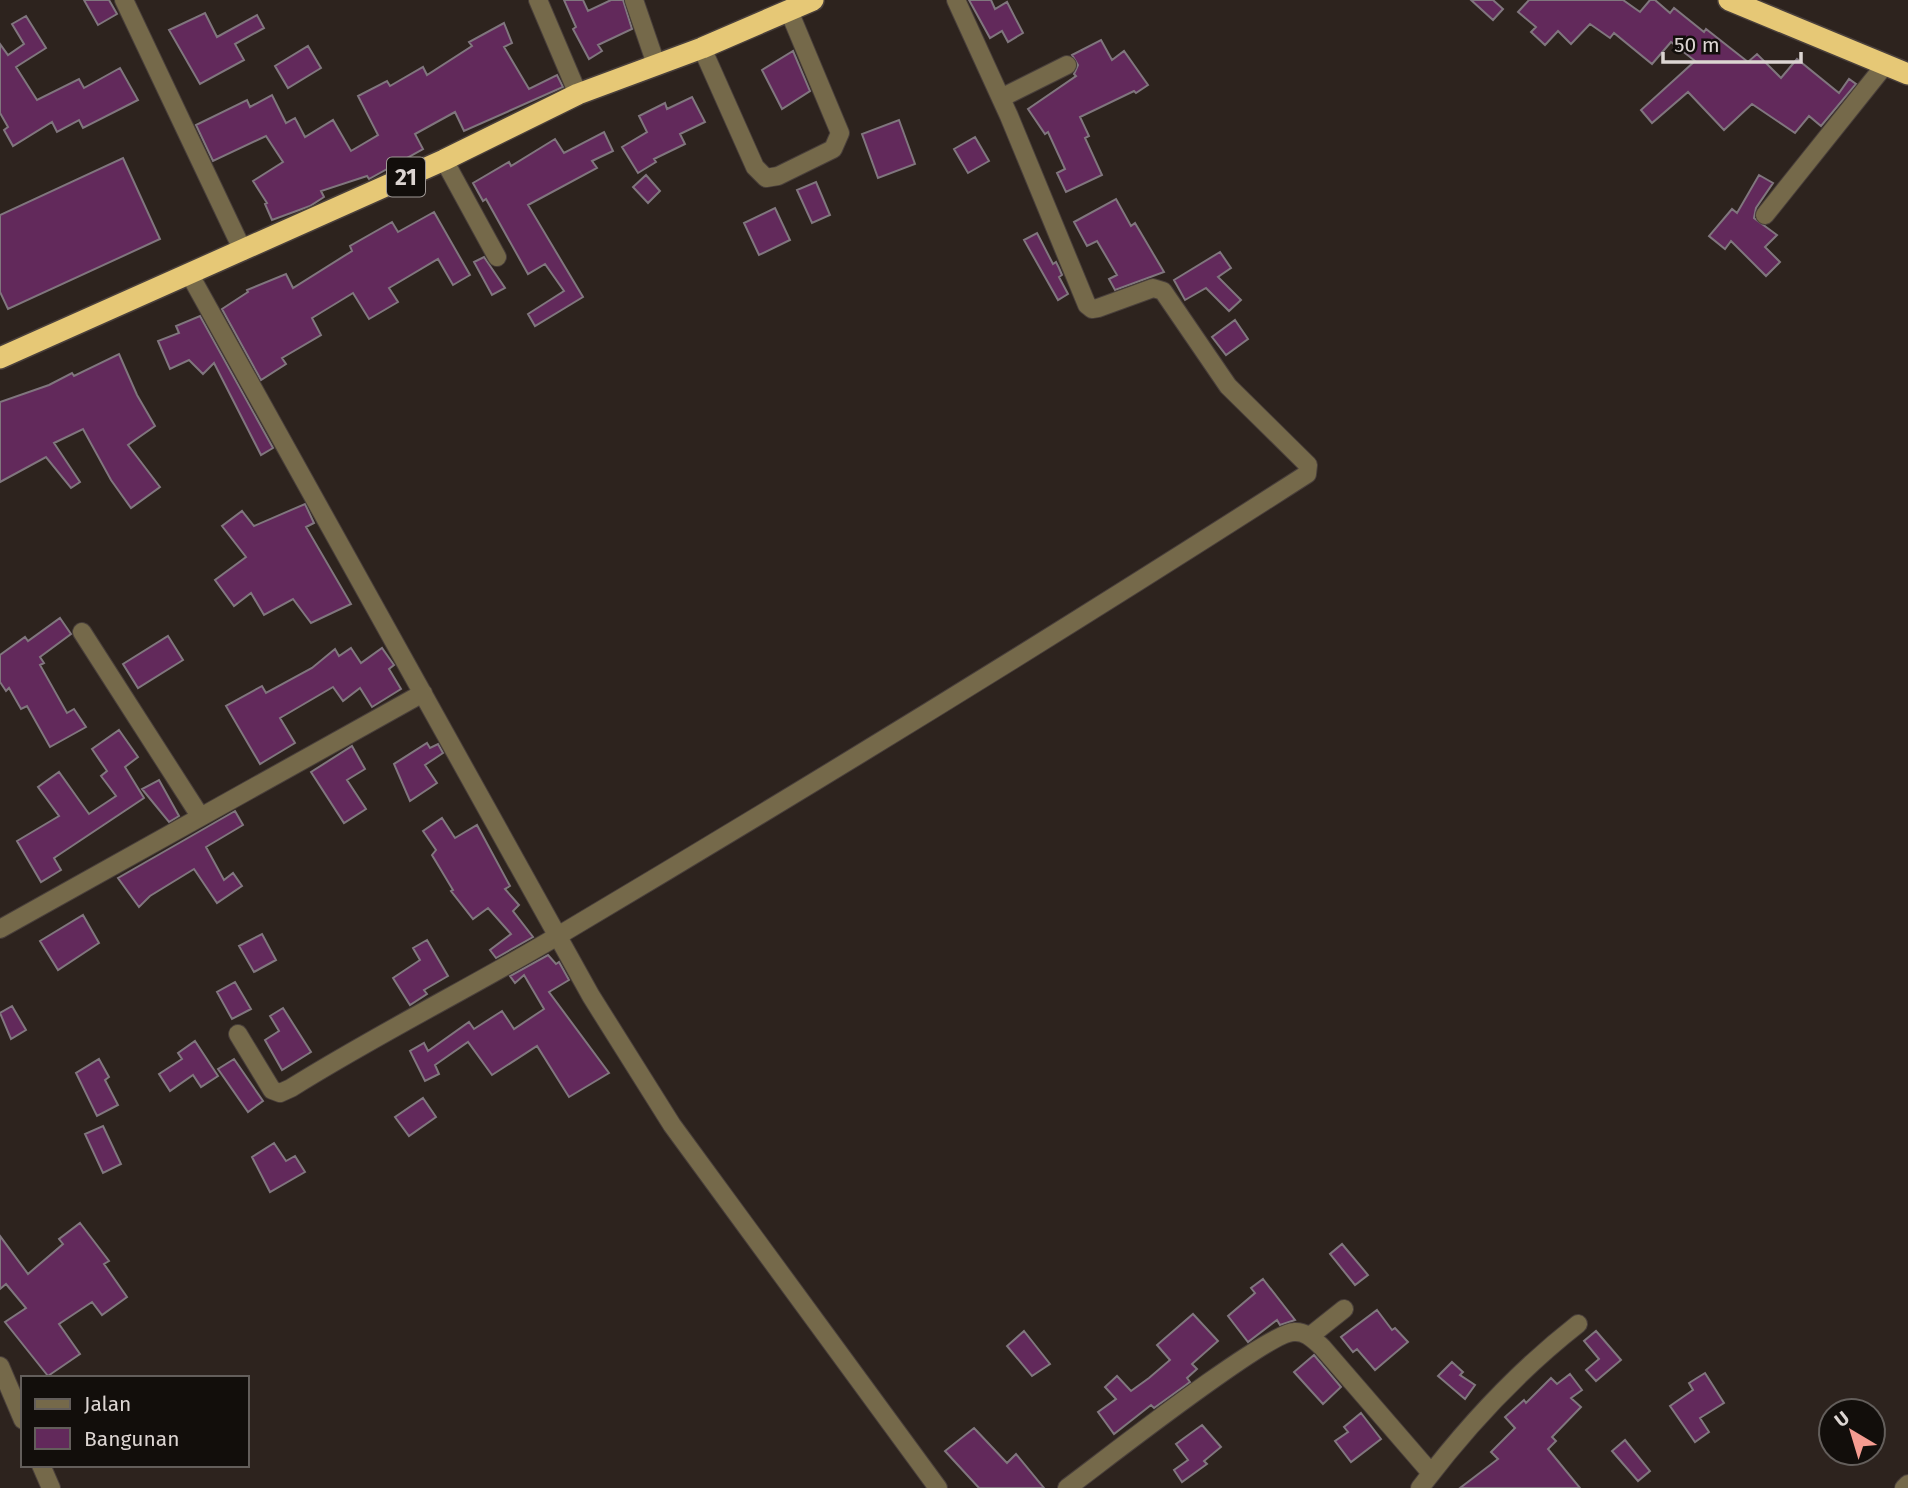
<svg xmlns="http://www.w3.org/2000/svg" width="1908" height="1488" font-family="'Fira Sans',sans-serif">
<rect width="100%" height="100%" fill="#2d231e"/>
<path fill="#62295b" stroke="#80767e" stroke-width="2" d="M 84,0 L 109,0 L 117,14 L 98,25 Z
M 564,0 L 583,0 L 588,11 L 611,0 L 623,0 L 632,29 L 598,45 L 602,51 L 589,59 L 573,29 L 576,27 Z
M 969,0 L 991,0 L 995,9 L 1007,2 L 1023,33 L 1008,42 L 1002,31 L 990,38 Z
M 1471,0 L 1493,0 L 1503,9 L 1493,20 Z
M 1529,0 L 1623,0 L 1640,12 L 1650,0 L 1655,0 L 1670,13 L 1674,8 L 1704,32 L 1706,29 L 1748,62 L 1757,54 L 1781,78 L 1797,59 L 1839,93 L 1849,79 L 1856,84 L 1821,126 L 1809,116 L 1795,133 L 1752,104 L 1724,130 L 1688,92 L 1652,123 L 1641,110 L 1695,61 L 1671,42 L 1652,64 L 1614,33 L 1610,38 L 1590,24 L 1571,44 L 1558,31 L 1545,45 L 1531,32 L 1536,27 L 1518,12 Z
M 205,13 L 217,37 L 257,15 L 264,28 L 235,44 L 244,60 L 200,84 L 169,30 Z
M 26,16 L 46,48 L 16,67 L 37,100 L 79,79 L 84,88 L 120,68 L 138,100 L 83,128 L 79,120 L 57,132 L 52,122 L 13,146 L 4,130 L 8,127 L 0,113 L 0,44 L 8,55 L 24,44 L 12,24 Z
M 504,23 L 512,43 L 504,47 L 529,89 L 557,75 L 563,87 L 464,131 L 455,112 L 415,134 L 423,149 L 369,179 L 367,176 L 321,191 L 324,197 L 310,206 L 272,220 L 265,204 L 267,203 L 253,181 L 283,162 L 266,136 L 213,161 L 196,125 L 247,100 L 250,107 L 272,95 L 286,123 L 295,118 L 305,137 L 333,120 L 351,151 L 378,135 L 358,96 L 387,81 L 390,86 L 423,67 L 427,75 L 472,46 L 469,42 Z
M 1101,40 L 1112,60 L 1124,51 L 1148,85 L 1136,93 L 1134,91 L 1080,117 L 1089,136 L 1085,138 L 1102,175 L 1066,192 L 1057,173 L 1065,169 L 1048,132 L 1045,134 L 1028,109 L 1076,76 L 1074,74 L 1078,65 L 1072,55 Z
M 308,46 L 321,68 L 288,88 L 275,66 Z
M 793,51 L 810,91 L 782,109 L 762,70 Z
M 692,97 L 705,122 L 680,134 L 685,144 L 654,159 L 656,162 L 638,173 L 622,147 L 647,132 L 639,116 L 665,103 L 667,109 Z
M 899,120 L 915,164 L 878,178 L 862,134 Z
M 604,132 L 613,151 L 592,161 L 597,168 L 528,205 L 583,297 L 535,326 L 528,314 L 564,291 L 545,264 L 528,274 L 486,199 L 483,201 L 473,183 L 509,162 L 511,166 L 555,139 L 564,153 Z
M 975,137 L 989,161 L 968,173 L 954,149 Z
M 123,158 L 160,239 L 8,309 L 0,292 L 0,215 Z
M 646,175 L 660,191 L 648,203 L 633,187 Z
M 1759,175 L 1773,183 L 1756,208 L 1754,218 L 1777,235 L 1765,247 L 1780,262 L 1766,276 L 1731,241 L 1725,249 L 1709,236 L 1732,209 L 1737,213 Z
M 816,182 L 830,215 L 812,223 L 797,190 Z
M 1116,199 L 1131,226 L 1135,223 L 1164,272 L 1115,290 L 1109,279 L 1117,275 L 1097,241 L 1087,246 L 1074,222 Z
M 775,208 L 790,240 L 759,255 L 744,223 Z
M 434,212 L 470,275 L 453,285 L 438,259 L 389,288 L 398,302 L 369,319 L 353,293 L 312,318 L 321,335 L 282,358 L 286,364 L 261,380 L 222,309 L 248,292 L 247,290 L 286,274 L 293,288 L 352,251 L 350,246 L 392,222 L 398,232 Z
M 1037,233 L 1053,264 L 1056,262 L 1059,268 L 1062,275 L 1059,277 L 1068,294 L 1058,300 L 1024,240 Z
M 1220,252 L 1231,268 L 1218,277 L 1241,300 L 1229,311 L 1206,288 L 1185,300 L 1174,280 Z
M 484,257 L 505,288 L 492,295 L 474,262 Z
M 200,316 L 273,448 L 261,455 L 214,363 L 203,374 L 189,360 L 170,369 L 158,341 L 179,333 L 176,326 Z
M 1235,320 L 1248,339 L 1226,355 L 1212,337 Z
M 119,354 L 137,395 L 155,426 L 128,445 L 160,487 L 131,508 L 111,480 L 83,429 L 54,443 L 80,482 L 71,488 L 46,457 L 0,482 L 0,402 L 49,385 L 72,373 L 74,376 Z
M 305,504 L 314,523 L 306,527 L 351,604 L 311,623 L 293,599 L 264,615 L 251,593 L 234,606 L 215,580 L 246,557 L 222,526 L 242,511 L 254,526 Z
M 60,618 L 71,634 L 40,657 L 44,663 L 40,665 L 67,713 L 74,709 L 86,727 L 50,747 L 27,706 L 21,709 L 9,688 L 6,691 L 0,682 L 0,655 L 25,637 L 28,641 Z
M 168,636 L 183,660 L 138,688 L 123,664 Z
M 351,648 L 361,663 L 382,648 L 394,665 L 389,669 L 401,689 L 372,707 L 360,688 L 343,701 L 333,687 L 280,718 L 295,743 L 260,764 L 226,706 L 262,686 L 266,693 L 312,668 L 335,649 L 339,656 Z
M 119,730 L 138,757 L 125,767 L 144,798 L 54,858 L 61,870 L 41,882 L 17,841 L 59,816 L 38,787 L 59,772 L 89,814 L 116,796 L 101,776 L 107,771 L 92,749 Z
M 427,743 L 430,748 L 438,744 L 443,753 L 425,765 L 437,783 L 410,801 L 394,764 Z
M 352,746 L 365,769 L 347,780 L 366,809 L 344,823 L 311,772 Z
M 159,780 L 179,816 L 169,822 L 142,789 Z
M 235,811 L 243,825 L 206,847 L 224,880 L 233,873 L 242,886 L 217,903 L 194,869 L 150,896 L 139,907 L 118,878 Z
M 442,818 L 455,838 L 477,825 L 510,886 L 505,889 L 519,905 L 513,911 L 533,937 L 496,958 L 490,950 L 511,934 L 488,908 L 473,919 L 451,891 L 453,890 L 432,855 L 436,850 L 423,831 Z
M 83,915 L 99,943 L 58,970 L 40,941 Z
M 262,934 L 276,960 L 254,972 L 239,946 Z
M 427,940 L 448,976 L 424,990 L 427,994 L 410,1005 L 393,978 L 420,960 L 413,948 Z
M 548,955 L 556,964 L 559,962 L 569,980 L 549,992 L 609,1073 L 569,1097 L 537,1046 L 492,1075 L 468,1042 L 435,1065 L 439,1074 L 425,1081 L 410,1051 L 424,1043 L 428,1051 L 469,1022 L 474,1029 L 502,1011 L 514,1029 L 544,1009 L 524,975 L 515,983 L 510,976 Z
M 235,982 L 251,1009 L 232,1019 L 217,992 Z
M 12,1006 L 26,1030 L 11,1039 L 0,1013 Z
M 283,1008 L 311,1052 L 282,1070 L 265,1040 L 279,1031 L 270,1016 Z
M 195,1041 L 218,1076 L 201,1087 L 193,1075 L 170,1091 L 159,1074 L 182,1059 L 178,1053 Z
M 99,1059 L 109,1077 L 105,1080 L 118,1105 L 97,1116 L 76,1073 Z
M 234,1059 L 263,1101 L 248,1112 L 218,1069 Z
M 423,1098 L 436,1117 L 409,1136 L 395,1117 Z
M 103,1126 L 121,1164 L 103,1173 L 85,1134 Z
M 274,1143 L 286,1161 L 295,1156 L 305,1172 L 270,1192 L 252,1157 Z
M 80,1223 L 109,1261 L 104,1264 L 127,1297 L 102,1315 L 92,1302 L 59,1324 L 80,1354 L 48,1376 L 5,1322 L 26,1308 L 6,1284 L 0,1289 L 0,1236 L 28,1274 L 63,1244 L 59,1239 Z
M 1342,1244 L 1368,1275 L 1355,1285 L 1330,1254 Z
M 1263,1279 L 1295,1320 L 1280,1325 L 1277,1320 L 1248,1342 L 1228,1316 L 1255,1293 L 1251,1288 Z
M 1377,1310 L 1392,1330 L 1395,1328 L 1408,1342 L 1375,1370 L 1357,1349 L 1353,1352 L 1341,1337 Z
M 1193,1314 L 1218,1341 L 1192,1364 L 1197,1369 L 1187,1378 L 1190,1382 L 1154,1408 L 1151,1405 L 1114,1434 L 1098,1412 L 1116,1399 L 1105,1387 L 1117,1376 L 1131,1391 L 1149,1378 L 1170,1360 L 1157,1345 Z
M 1024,1331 L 1050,1364 L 1032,1376 L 1007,1346 Z
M 1596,1331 L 1621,1360 L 1596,1381 L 1586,1370 L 1599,1359 L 1584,1341 Z
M 1314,1355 L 1341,1387 L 1323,1404 L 1294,1372 Z
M 1452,1362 L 1463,1372 L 1460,1375 L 1475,1385 L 1465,1399 L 1438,1376 Z
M 1705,1373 L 1724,1403 L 1700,1418 L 1709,1432 L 1695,1442 L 1670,1406 L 1693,1390 L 1689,1383 Z
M 1570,1374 L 1582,1390 L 1571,1398 L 1581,1407 L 1552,1437 L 1556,1441 L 1548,1449 L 1580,1488 L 1460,1488 L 1498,1459 L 1491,1452 L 1515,1428 L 1505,1417 L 1524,1400 L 1526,1403 L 1551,1378 L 1557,1384 Z
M 1361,1413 L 1381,1439 L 1351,1462 L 1335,1441 L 1348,1432 L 1344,1427 Z
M 1202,1425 L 1221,1447 L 1204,1461 L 1207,1464 L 1182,1482 L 1174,1470 L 1188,1460 L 1176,1444 Z
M 974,1428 L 1007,1463 L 1016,1454 L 1044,1488 L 979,1488 L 945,1451 Z
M 1625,1440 L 1650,1471 L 1638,1481 L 1612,1451 Z"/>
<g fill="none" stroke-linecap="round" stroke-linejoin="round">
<defs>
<path id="minor" d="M 124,0 L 243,251
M 538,0 L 578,94
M 634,0 L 656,64
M 702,48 L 755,167 L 766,178 L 778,176 L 833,149 L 840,133 L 789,11
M 1001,98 L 1067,65
M 444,160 L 497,257
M 1765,215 L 1885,65
M 190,275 L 591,996 L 672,1125 L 938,1488
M 82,632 L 200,816
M 0,929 L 423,693
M 238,1034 L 272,1090 L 280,1093 L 291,1088 C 379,1033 472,987 561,934 C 812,785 1061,632 1307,474 L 1308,465 L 1228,386 L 1163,291 L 1153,288 L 1098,308 L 1092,309 L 1087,305 L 1009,116 L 956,0
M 1310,1336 L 1344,1309
M 0,1366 L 23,1420
M 41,1465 L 51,1488
M 1067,1488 C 1101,1463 1267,1332 1294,1332 C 1306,1331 1314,1340 1322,1347 L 1431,1473
M 1420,1488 C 1466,1427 1518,1371 1578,1324
M 1904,1488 L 1908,1484"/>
<path id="highway" d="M 1729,0 L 1908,74
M 0,358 L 444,160 L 578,94 L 702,48 L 813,0"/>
</defs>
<use href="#minor" stroke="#493f3b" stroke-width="20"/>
<use href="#highway" stroke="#493f3b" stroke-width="24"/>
<use href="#minor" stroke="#75694a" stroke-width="18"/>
<use href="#highway" stroke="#e6c876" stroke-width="21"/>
</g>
<g text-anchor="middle" stroke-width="7" stroke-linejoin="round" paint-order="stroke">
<rect fill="#120e0b" stroke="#9f9996" stroke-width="2" x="387" y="157.5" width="38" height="39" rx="5"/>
<g font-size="23" font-weight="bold" fill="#dcd5d2">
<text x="406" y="185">21</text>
</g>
</g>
<rect x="21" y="1376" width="228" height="91" fill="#120e0b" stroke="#635e5b" stroke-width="2"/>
<rect x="35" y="1399" width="35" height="10" fill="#75694a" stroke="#635e5b" stroke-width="2"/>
<text x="84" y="1411" font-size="21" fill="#dcd5d2">Jalan</text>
<rect x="35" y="1428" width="35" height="21" fill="#62295b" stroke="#635e5b" stroke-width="2"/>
<text x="84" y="1446" font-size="21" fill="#dcd5d2">Bangunan</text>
<g transform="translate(1852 1432) rotate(322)"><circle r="33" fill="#120e0b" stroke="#635e5b" stroke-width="2"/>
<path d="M0-5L12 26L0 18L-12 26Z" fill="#f59c91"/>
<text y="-10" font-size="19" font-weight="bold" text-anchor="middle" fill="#dcd5d2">U</text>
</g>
<path d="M1663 52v10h138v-10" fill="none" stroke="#dcd5d2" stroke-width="3.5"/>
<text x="1674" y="52" font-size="21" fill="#dcd5d2" stroke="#120e0b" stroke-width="5" paint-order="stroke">50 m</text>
</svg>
